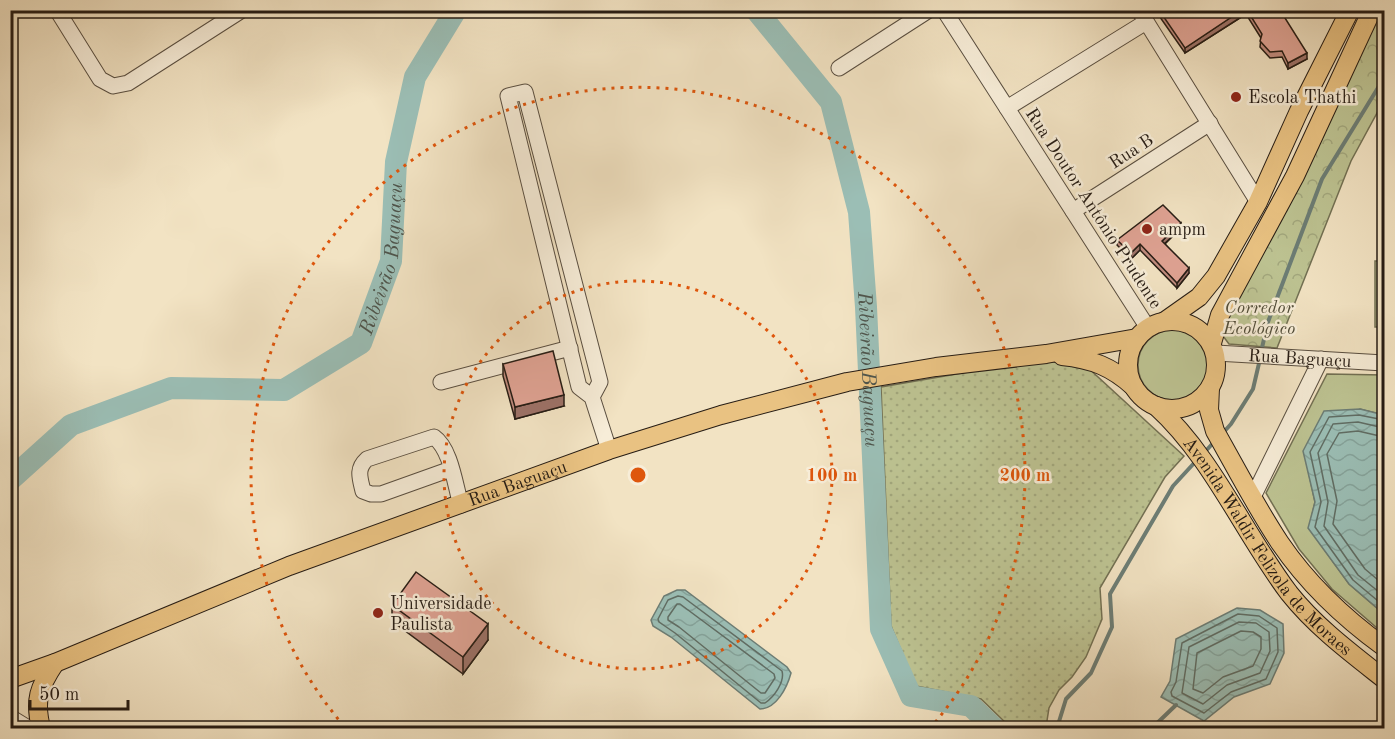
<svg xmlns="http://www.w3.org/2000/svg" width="1395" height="739" font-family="'Old Standard TT',serif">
<defs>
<pattern id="forest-crowns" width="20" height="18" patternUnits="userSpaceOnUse" patternTransform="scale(1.5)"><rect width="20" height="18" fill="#bdc392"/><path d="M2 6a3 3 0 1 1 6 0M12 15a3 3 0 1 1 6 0" fill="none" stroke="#a2a77d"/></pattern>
<pattern id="park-dots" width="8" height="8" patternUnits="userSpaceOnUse" patternTransform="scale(1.5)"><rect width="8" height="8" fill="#bdc392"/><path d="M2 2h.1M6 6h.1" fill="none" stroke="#a2a77d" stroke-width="1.8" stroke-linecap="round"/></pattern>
<pattern id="water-waves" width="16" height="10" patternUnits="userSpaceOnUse" patternTransform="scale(1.5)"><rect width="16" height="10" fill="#9bbeb5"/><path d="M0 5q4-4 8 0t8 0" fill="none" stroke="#85a39b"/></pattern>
</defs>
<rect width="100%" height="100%" fill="#f2e3c3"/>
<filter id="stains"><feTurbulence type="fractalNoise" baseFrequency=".00333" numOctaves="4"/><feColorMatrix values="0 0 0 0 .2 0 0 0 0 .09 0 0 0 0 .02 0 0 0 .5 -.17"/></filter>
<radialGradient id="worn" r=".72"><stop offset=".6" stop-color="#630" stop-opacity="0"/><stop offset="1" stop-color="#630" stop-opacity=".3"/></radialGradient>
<path fill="#bdc392" stroke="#727053" stroke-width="1.5" d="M 1375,261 L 1384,261 L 1384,327 L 1375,327 Z
M1138 365a35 35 0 1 1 70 0a35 35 0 1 1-70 0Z
M 1327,374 L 1384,375 L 1384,415 L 1360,409 L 1304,451 L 1315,502 L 1309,528 L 1349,584 L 1384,614 L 1384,634 L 1332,589 L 1299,549 L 1266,493 Z"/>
<path fill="url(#forest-crowns)" stroke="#727053" stroke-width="1.5" d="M 1375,11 L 1384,11 L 1384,100 L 1351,161 L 1277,348 L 1229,344 L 1220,332 Z"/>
<path fill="url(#park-dots)" stroke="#727053" stroke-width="1.5" d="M 1039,360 L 1086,366 L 1184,456 L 1165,477 L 1100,588 L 1102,619 L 1086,657 L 1072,677 L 1059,690 L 1049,708 L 1046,727 L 1011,728 L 981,699 L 916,686 L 891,626 L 881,387 Z"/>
<path fill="url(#water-waves)" stroke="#6c7d75" stroke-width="1.5" d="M 1360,409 L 1384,415 L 1384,614 L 1349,584 L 1308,528 L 1315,502 L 1303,451 L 1324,411 Z
M 677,590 L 685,590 L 787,667 L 791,673 C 787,688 776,709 760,709 L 671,637 L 653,626 L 651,620 L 664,596 Z
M 1237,608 L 1260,610 L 1283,624 L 1284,653 L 1270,684 L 1234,697 L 1204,721 L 1161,697 L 1170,681 L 1176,639 Z"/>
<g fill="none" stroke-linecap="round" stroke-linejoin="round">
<path stroke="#606d64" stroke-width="1.5" d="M 1384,420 L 1359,415 L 1329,417 L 1310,452 L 1321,502 L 1315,527 L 1353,580 L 1384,606
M 1384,428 L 1358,422 L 1333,424 L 1318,453 L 1328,502 L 1324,526 L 1358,575 L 1384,596
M 1384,437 L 1358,431 L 1339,433 L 1327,454 L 1337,501 L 1333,524 L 1365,569 L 1384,585
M 678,596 L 683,597 L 782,671 C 785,682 774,697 765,703 L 761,703 L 675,633 L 659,622 L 658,619 L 668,600 Z
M 677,604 L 680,604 L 774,674 L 775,678 L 765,693 L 761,693 L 679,627 L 668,620 L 668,617 Z
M 1238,614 L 1259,616 L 1277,628 L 1278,652 L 1266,679 L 1231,692 L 1204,713 L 1172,696 L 1171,692 L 1176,682 L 1182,643 Z
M 1239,622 L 1256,623 L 1269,632 L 1270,651 L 1260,673 L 1227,685 L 1203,704 L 1182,693 L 1189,647 Z
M 1241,631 L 1253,632 L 1261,637 L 1261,649 L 1253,666 L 1223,677 L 1203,693 L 1193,689 L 1197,653 Z"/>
<path stroke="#6c7d75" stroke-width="4" d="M 1261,352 L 1268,322 L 1322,179 L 1384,78
M 1222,434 L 1231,424 L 1253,389 L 1260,359
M 1203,454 L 1214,442
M 1057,728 L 1066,699 L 1091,673 L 1112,627 L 1110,594 L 1173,486 L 1196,461
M 1152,728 L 1176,705"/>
<g stroke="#9bbeb5" stroke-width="22">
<path id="s1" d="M 756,10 L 831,102 L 859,212 L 866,307 L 881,629 L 911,696 L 971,706 L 994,728"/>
<path id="s2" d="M 10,480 L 71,425 L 171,388 L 284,390 L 361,343 L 391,261 L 396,162 L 415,77 L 456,10"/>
</g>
<defs>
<g id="minor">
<path d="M 57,10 L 100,79 L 113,86 L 128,83 L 242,10"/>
<path d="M 944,10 L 1148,328"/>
<path d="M 1139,10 L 1258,202"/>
<path d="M 839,68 L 929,10"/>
<path d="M 1007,108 L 1146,22"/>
<path d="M 1073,211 L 1210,123"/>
<path id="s3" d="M 1216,353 L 1384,363"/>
<path d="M 441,382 L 570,348"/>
<path d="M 592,397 L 600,382 L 525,92 L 508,96 L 579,387 L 592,397 L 609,450"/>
<path d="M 451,469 L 381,494 L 371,494 L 363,491 C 360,478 356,469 367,459 L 434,437 C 451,449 455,485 461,505"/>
<path d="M 1253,497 L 1321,359"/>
<path d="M 10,717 L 28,728"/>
</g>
<g id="major">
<circle cx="1172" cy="365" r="44"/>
<path d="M 1165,321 L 1199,297 L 1216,276 L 1258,202 L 1299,111 L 1350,10"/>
<path d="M 1212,343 L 1220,315 L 1295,176 L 1372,10"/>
<path d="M 1062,356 C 1092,359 1112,367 1134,387"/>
<path d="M 1210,388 L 1209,410 L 1215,431 C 1236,468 1256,507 1280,543 C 1308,584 1344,618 1384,647"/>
<path id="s4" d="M 1156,406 C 1213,458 1243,532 1289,593 C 1316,627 1351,653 1384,679"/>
<path id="s5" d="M 10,679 L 55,663 L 289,566 L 609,450 L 721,415 L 847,382 L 936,367 L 1046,354 L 1137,338"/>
<path d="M 41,728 C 34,700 39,687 55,663"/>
</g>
</defs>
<use href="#minor" stroke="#594e40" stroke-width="17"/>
<use href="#major" stroke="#261c14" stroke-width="20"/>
<use href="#minor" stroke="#f7edd8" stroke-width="15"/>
<use href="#major" stroke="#e9c282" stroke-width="18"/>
</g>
<path fill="#c18c7f" stroke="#261c14" stroke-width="1.5" d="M 1155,10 L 1280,10 L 1307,59 L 1288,69 L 1282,57 L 1270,58 L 1260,47 L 1261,38 L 1246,14 L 1185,53 Z
M 1181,228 L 1165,244 L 1189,273 L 1177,288 L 1140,250 L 1131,259 L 1117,245 L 1117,240 Z
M 503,364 L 564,406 L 515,419 L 503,376 Z
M 392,605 L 488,640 L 463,674 L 392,621 Z"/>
<path fill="#9d7268" stroke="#261c14" stroke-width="1.5" d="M 1242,10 L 1246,10 L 1246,14 L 1185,53 L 1185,48 Z
M 1307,53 L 1307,59 L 1288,69 L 1288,63 Z
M 1181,223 L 1181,228 L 1162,246 L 1162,241 Z
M 1140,244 L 1140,250 L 1131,259 L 1131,253 Z
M 1189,268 L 1189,273 L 1177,288 L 1177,283 Z
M 564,395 L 564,406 L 515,419 L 515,407 Z
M 488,624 L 488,640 L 463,674 L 463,657 Z"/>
<path fill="#e0a394" stroke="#261c14" stroke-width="1.5" d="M 1159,10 L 1242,10 L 1185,48 Z
M 1247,10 L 1280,10 L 1307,53 L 1288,63 L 1282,51 L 1270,52 L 1260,41 L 1262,34 Z
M 1163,205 L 1181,223 L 1162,241 L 1189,268 L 1177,283 L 1140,244 L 1131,253 L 1117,240 Z
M 553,351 L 564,395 L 515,407 L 503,364 Z
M 416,572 L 488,624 L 463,657 L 392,605 Z"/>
<g fill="none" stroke="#de560c" stroke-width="3" stroke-dasharray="3 6">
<circle cx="638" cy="475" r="194"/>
<path d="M344 726A387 387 0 1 1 932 726"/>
</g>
<g fill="#8f2418" stroke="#f7edd8" stroke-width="2">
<circle cx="1236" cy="97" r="6"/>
<circle cx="1147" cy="229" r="6"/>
<circle cx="378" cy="613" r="6"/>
</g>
<g text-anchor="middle" stroke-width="5" stroke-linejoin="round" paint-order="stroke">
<g font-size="18" fill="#261c14" stroke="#f7edd8" text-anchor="start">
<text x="1248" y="103">Escola Thathi</text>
<text x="1159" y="235">ampm</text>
<text x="390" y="609">Universidade<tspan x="390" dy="21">Paulista</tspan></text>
</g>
<g font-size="18" fill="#261c14" stroke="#f7edd8">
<text transform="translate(1131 151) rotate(-33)" y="6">Rua B</text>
<text transform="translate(1094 208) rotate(57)" y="6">Rua Doutor Antônio Prudente</text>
<text dy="6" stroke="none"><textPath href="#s3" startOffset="84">Rua Baguaçu</textPath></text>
<text dy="6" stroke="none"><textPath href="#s5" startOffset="544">Rua Baguaçu</textPath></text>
<text dy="6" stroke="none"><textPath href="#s4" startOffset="180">Avenida Waldir Felizola de Moraes</textPath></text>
</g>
<g font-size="18" font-style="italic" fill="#534e3a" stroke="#f7edd8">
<text x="1259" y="313">Corredor<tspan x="1259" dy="21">Ecológico</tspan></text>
</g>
<g font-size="20" font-style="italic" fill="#4f554c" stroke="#f7edd8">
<text dy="7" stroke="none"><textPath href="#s2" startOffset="480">Ribeirão Baguaçu</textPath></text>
<text dy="7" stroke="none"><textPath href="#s1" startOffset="390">Ribeirão Baguaçu</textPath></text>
</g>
</g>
<circle cx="638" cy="475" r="9" fill="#de560c" stroke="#f7edd8" stroke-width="3"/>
<g font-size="18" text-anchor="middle" font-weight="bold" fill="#de560c" stroke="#f7edd8" stroke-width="5" stroke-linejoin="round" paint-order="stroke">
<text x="832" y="481">100 m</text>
<text x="1025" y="481">200 m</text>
</g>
<rect width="1395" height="739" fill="none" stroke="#f2e3c3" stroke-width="36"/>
<rect x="12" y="12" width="1371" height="715" fill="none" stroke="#261c14" stroke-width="3"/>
<rect x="18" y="18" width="1359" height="703" fill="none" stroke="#261c14" stroke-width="1.5"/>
<path d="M30 700v9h98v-9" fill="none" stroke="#261c14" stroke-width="3"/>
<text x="39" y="700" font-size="18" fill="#261c14" stroke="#f7edd8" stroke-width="4.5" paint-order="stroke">50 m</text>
<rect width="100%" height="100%" filter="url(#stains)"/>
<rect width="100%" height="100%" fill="url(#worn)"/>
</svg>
